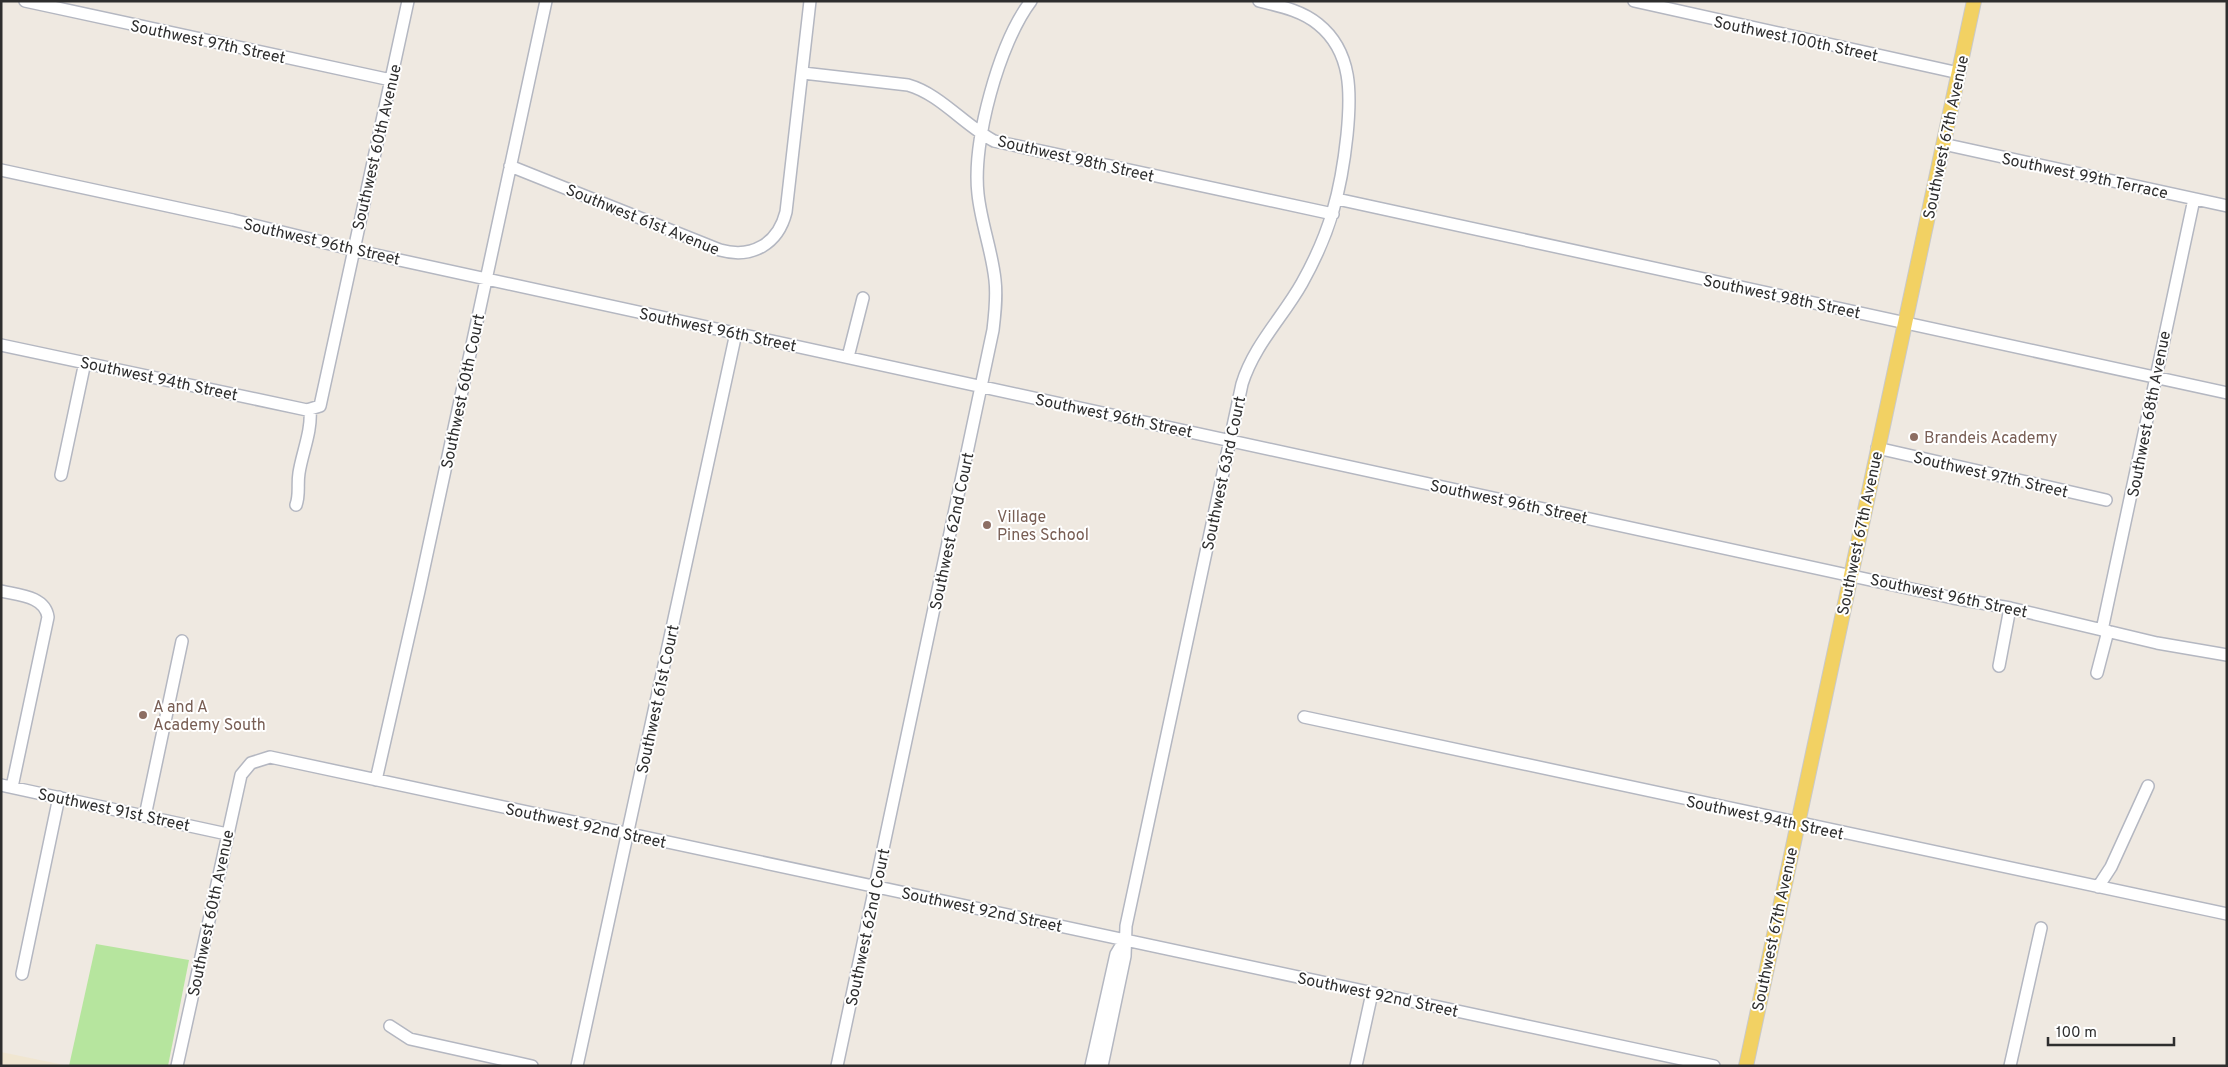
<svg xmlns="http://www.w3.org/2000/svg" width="2228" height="1067" font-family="Overpass,sans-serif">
<rect width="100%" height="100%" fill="#efe9e1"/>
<path fill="#f0e6d1" d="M 1,1052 L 69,1066 L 1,1066 Z"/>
<path fill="#b6e59e" d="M 96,944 L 189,960 L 168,1066 L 69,1066 Z"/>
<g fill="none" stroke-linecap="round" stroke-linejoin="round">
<defs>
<path id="minor" d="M 25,1 L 391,80
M 1634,1 L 1959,73
M 803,73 L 908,85 C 940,94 964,125 994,141 L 1333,214
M 1943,144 L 2227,206
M 510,166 L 720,250 C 752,259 778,244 786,212 L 810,1
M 1,170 L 233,220 L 367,253 L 1953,598 L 2010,608 L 2157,643 L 2227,655
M 1337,199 L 2227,393
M 1,345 L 307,410 L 320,406 L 408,1
M 848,357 L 863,298
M 1877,448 L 2106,500
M 61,475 L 85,362
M 296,505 C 300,494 297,485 299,473 C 302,453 312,431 310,410
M 1,591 C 18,595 45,596 48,617 L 12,787
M 2102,630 L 2194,199
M 1999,666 L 2010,608
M 2097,673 L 2108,631
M 1304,717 L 2227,914
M 376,780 L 419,591 L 546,1
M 1,785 L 227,834
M 145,816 L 182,641
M 2098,887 L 2111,867 L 2148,786
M 22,974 L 59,797
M 390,1026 L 410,1039 L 532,1066
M 177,1066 L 241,775 L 251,763 L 270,757 L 1714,1066
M 577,1066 L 736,333
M 837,1066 L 993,330 C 995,313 997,297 995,280 C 992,251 981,223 978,194 C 972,142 999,43 1031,1
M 1091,1066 L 1116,954 L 1125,939
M 1102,1066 L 1125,956 L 1126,926 L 1242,384 C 1254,345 1283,317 1302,283 C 1330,233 1341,192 1347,135 C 1351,95 1353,52 1318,24 C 1301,10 1279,6 1259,1
M 1356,1066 L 1372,993
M 2010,1066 L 2041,928"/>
<path id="major" d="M 1746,1066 L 1974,1"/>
</defs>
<use href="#minor" stroke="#b4b7c1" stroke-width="14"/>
<use href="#major" stroke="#c9c9c9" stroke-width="16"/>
<use href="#minor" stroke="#fff" stroke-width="11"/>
<use href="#major" stroke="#f2d163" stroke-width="14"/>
</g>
<g fill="#8d6e63" stroke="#fff" stroke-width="2">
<circle cx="1914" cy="437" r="5"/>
<circle cx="987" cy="525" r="5"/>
<circle cx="143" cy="715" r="5"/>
</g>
<g text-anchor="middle" stroke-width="4" stroke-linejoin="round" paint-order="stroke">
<g font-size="16" fill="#2e2e2e" stroke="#fff">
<text transform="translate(1796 38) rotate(12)" y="6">Southwest 100th Street</text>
<text transform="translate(208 41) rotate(12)" y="6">Southwest 97th Street</text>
<text transform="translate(1945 137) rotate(-78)" y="6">Southwest 67th Avenue</text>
<text transform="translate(376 147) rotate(-77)" y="6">Southwest 60th Avenue</text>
<text transform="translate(1076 158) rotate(13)" y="6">Southwest 98th Street</text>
<text transform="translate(2085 175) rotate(12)" y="6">Southwest 99th Terrace</text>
<text transform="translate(643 219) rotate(22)" y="6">Southwest 61st Avenue</text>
<text transform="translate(322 241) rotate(13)" y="6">Southwest 96th Street</text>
<text transform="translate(1782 296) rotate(12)" y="6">Southwest 98th Street</text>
<text transform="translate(718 329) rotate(12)" y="6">Southwest 96th Street</text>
<text transform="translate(159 378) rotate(12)" y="6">Southwest 94th Street</text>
<text transform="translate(462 391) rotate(-78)" y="6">Southwest 60th Court</text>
<text transform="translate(2148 414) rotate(-79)" y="6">Southwest 68th Avenue</text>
<text transform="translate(1114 415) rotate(12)" y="6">Southwest 96th Street</text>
<text transform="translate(1223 473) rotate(-78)" y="6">Southwest 63rd Court</text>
<text transform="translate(1991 474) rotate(13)" y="6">Southwest 97th Street</text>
<text transform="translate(1509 501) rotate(12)" y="6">Southwest 96th Street</text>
<text transform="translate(951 531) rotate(-78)" y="6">Southwest 62nd Court</text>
<text transform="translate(1859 533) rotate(-78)" y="6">Southwest 67th Avenue</text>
<text transform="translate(1949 595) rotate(12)" y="6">Southwest 96th Street</text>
<text transform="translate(657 699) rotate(-78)" y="6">Southwest 61st Court</text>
<text transform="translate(114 809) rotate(12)" y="6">Southwest 91st Street</text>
<text transform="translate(1765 817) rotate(12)" y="6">Southwest 94th Street</text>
<text transform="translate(586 825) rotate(12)" y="6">Southwest 92nd Street</text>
<text transform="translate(982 909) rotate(12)" y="6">Southwest 92nd Street</text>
<text transform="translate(210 913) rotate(-78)" y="6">Southwest 60th Avenue</text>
<text transform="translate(867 927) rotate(-78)" y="6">Southwest 62nd Court</text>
<text transform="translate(1774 929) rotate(-78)" y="6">Southwest 67th Avenue</text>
<text transform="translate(1378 994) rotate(12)" y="6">Southwest 92nd Street</text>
</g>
<g font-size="16" fill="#785e54" stroke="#fff" text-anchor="start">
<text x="1924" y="443">Brandeis Academy</text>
<text x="997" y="522">Village<tspan x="997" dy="18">Pines School</tspan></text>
<text x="153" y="712">A and A<tspan x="153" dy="18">Academy South</tspan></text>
</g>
</g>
<rect width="2228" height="1067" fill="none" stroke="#2e2e2e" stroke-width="5"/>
<path d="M2048 1037v8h126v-8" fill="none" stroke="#2e2e2e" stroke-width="2.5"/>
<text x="2056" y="1037" font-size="15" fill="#2e2e2e" stroke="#ffffff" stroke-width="4" paint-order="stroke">100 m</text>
</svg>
